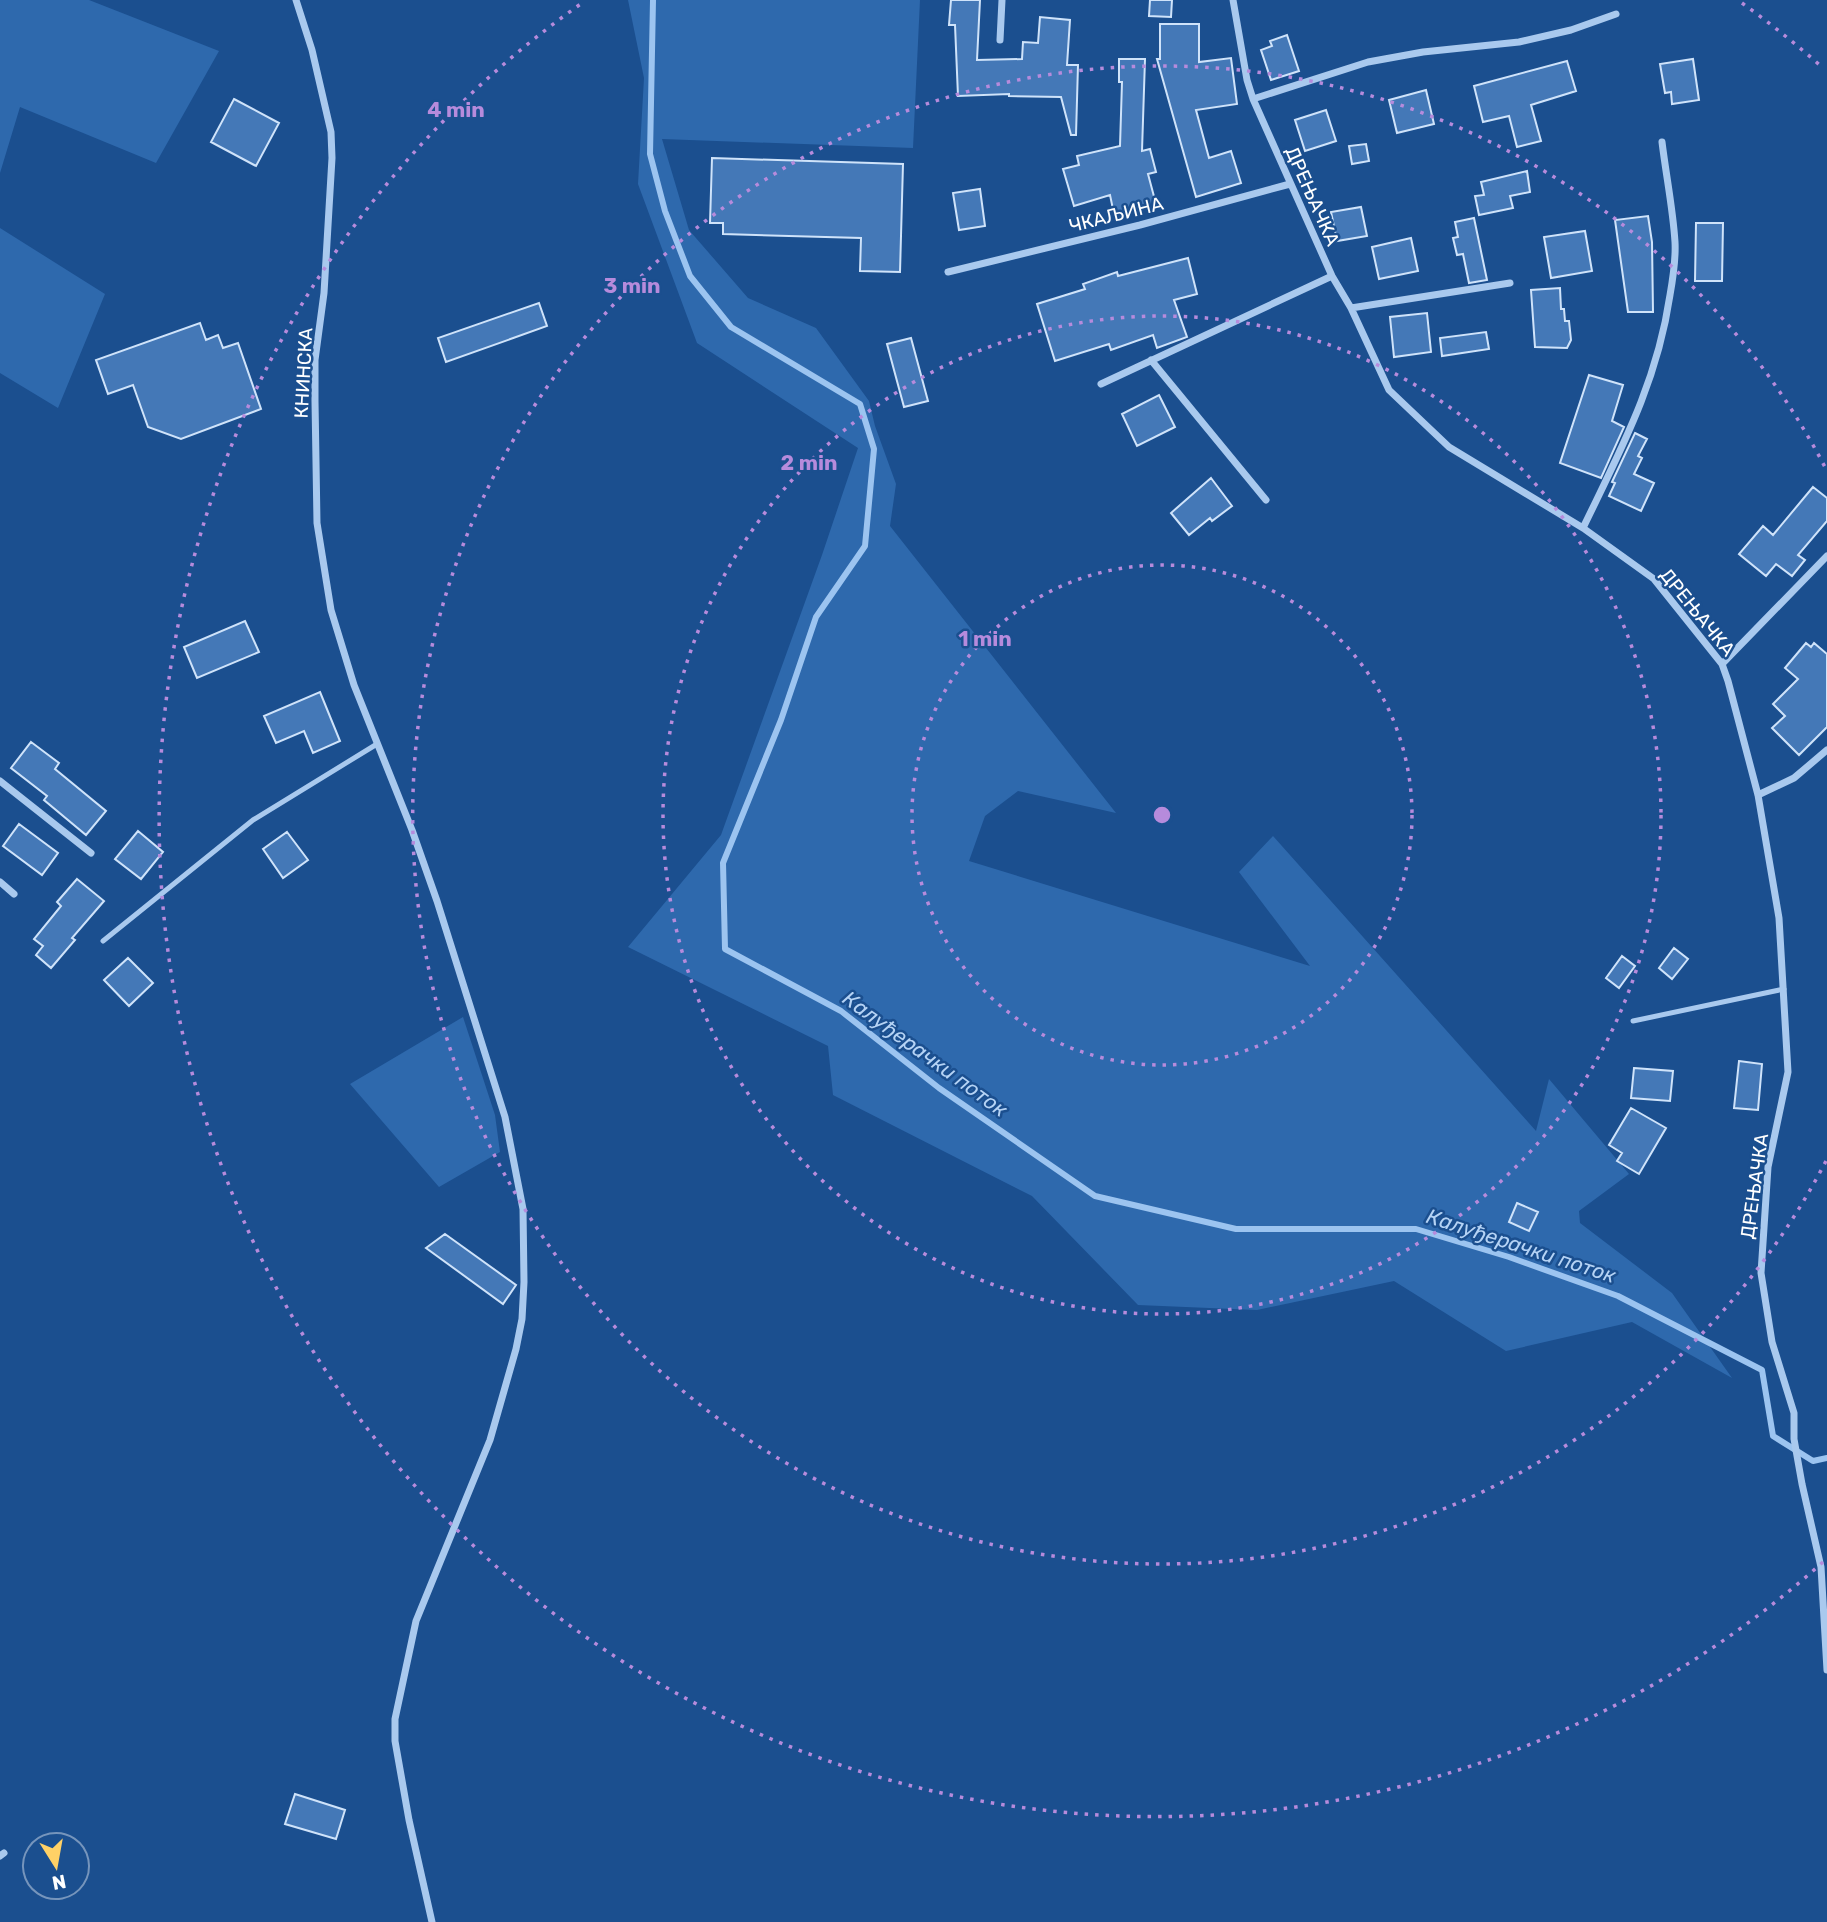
<svg xmlns="http://www.w3.org/2000/svg" width="1827" height="1922" font-family="Rubik,sans-serif">
<rect width="100%" height="100%" fill="#1b4f8f"/>
<path fill="#2e69ad" d="M 0,0 L 89,0 L 219,51 L 156,163 L 20,107 L 0,173 Z
M 628,0 L 920,0 L 913,148 L 662,139 L 689,230 L 748,298 L 816,328 L 869,401 L 875,426 L 896,484 L 890,526 L 1116,813 L 1018,791 L 985,816 L 969,861 L 1310,966 L 1239,872 L 1273,836 L 1536,1131 L 1549,1079 L 1629,1174 L 1579,1211 L 1580,1223 L 1672,1293 L 1732,1378 L 1632,1322 L 1506,1351 L 1394,1281 L 1257,1310 L 1138,1305 L 1032,1196 L 833,1095 L 828,1046 L 628,947 L 721,835 L 822,555 L 858,448 L 697,343 L 638,184 L 644,78 Z
M 0,228 L 105,294 L 58,408 L 0,373 Z
M 463,1017 L 495,1115 L 500,1152 L 439,1187 L 350,1084 Z"/>
<g fill="none" stroke-linecap="round" stroke-linejoin="round">
<path stroke="#9cc4f0" stroke-width="6" d="M 653,0 L 650,154 L 665,211 L 690,276 L 731,327 L 860,404 L 874,449 L 865,546 L 816,617 L 781,720 L 723,863 L 725,949 L 841,1011 L 939,1088 L 1095,1196 L 1236,1229 L 1416,1229 L 1509,1257 L 1618,1296 L 1762,1370 L 1773,1436 L 1813,1461 L 1827,1458"/>
</g>
<path fill="#4478b7" stroke="#cfe3fa" stroke-width="2" d="M 951,0 L 980,0 L 977,60 L 1022,59 L 1023,42 L 1038,43 L 1040,17 L 1070,20 L 1067,65 L 1078,65 L 1076,135 L 1071,135 L 1061,97 L 1009,96 L 1009,94 L 958,96 L 955,25 L 949,25 Z
M 1150,0 L 1172,0 L 1171,17 L 1149,16 Z
M 1160,24 L 1199,24 L 1199,62 L 1231,58 L 1237,104 L 1196,110 L 1209,158 L 1231,151 L 1241,183 L 1196,197 L 1157,59 L 1160,59 Z
M 1287,35 L 1299,71 L 1271,80 L 1261,50 L 1272,46 L 1270,41 Z
M 1119,59 L 1145,59 L 1142,151 L 1150,149 L 1156,172 L 1148,174 L 1156,204 L 1114,214 L 1110,195 L 1074,206 L 1063,169 L 1079,165 L 1077,156 L 1120,146 L 1122,82 L 1119,82 Z
M 1693,59 L 1699,100 L 1672,104 L 1671,92 L 1665,93 L 1660,64 Z
M 1567,61 L 1576,91 L 1531,105 L 1541,141 L 1517,147 L 1509,116 L 1483,122 L 1474,86 Z
M 1426,90 L 1434,124 L 1397,133 L 1389,100 Z
M 234,99 L 279,123 L 256,166 L 211,142 Z
M 1326,110 L 1336,141 L 1305,151 L 1295,120 Z
M 1366,144 L 1369,161 L 1352,164 L 1349,146 Z
M 712,158 L 903,164 L 900,272 L 860,271 L 861,238 L 723,234 L 723,223 L 710,223 Z
M 1527,171 L 1530,192 L 1510,196 L 1513,208 L 1479,215 L 1475,196 L 1484,195 L 1481,182 Z
M 980,189 L 985,226 L 959,230 L 953,193 Z
M 1361,207 L 1367,236 L 1337,241 L 1331,212 Z
M 1648,216 L 1652,242 L 1653,312 L 1628,312 L 1615,220 Z
M 1474,218 L 1487,280 L 1469,283 L 1463,254 L 1457,255 L 1453,238 L 1458,237 L 1455,222 Z
M 1696,223 L 1723,223 L 1722,281 L 1695,281 Z
M 1585,231 L 1592,271 L 1551,278 L 1544,237 Z
M 1411,238 L 1418,271 L 1379,279 L 1372,247 Z
M 1188,258 L 1197,294 L 1174,300 L 1187,337 L 1157,348 L 1153,335 L 1111,350 L 1109,344 L 1055,361 L 1037,304 L 1085,289 L 1083,284 L 1117,272 L 1118,276 Z
M 1560,288 L 1561,309 L 1564,309 L 1565,321 L 1569,321 L 1571,340 L 1567,348 L 1535,347 L 1531,290 Z
M 539,303 L 547,326 L 446,362 L 438,338 Z
M 1427,313 L 1431,352 L 1394,357 L 1390,317 Z
M 200,323 L 206,340 L 218,335 L 223,348 L 238,343 L 261,409 L 181,439 L 148,427 L 133,385 L 108,394 L 96,360 Z
M 1486,332 L 1489,349 L 1442,356 L 1440,338 Z
M 911,338 L 928,401 L 904,407 L 887,344 Z
M 1589,375 L 1623,385 L 1612,421 L 1624,427 L 1601,478 L 1560,463 Z
M 1159,395 L 1175,427 L 1137,446 L 1122,414 Z
M 1635,433 L 1647,439 L 1638,456 L 1642,458 L 1634,474 L 1654,483 L 1641,511 L 1609,496 L 1615,483 L 1612,482 Z
M 1211,478 L 1232,506 L 1212,521 L 1210,518 L 1189,535 L 1171,513 Z
M 1813,487 L 1827,498 L 1827,521 L 1798,555 L 1805,560 L 1792,576 L 1776,564 L 1766,576 L 1739,554 L 1763,526 L 1773,535 Z
M 245,621 L 259,652 L 197,678 L 184,647 Z
M 1806,643 L 1811,647 L 1814,643 L 1827,654 L 1827,727 L 1799,755 L 1772,728 L 1785,716 L 1773,704 L 1798,679 L 1785,668 Z
M 320,692 L 340,741 L 313,753 L 304,731 L 276,743 L 264,716 Z
M 31,742 L 59,763 L 55,769 L 106,811 L 86,835 L 44,800 L 47,796 L 11,768 Z
M 19,824 L 58,853 L 42,875 L 3,846 Z
M 138,831 L 163,852 L 141,879 L 115,859 Z
M 287,832 L 308,860 L 283,878 L 263,849 Z
M 77,879 L 104,901 L 72,938 L 75,940 L 51,968 L 36,955 L 43,946 L 34,939 L 61,906 L 57,902 Z
M 1674,948 L 1688,959 L 1672,979 L 1659,968 Z
M 1622,956 L 1635,966 L 1619,988 L 1606,978 Z
M 128,958 L 153,983 L 129,1006 L 104,980 Z
M 1739,1061 L 1762,1064 L 1758,1110 L 1734,1108 Z
M 1634,1068 L 1673,1071 L 1670,1101 L 1631,1098 Z
M 1631,1108 L 1666,1128 L 1639,1174 L 1617,1161 L 1622,1153 L 1609,1145 Z
M 1517,1203 L 1538,1212 L 1529,1231 L 1509,1222 Z
M 445,1234 L 516,1285 L 503,1304 L 426,1248 Z
M 295,1794 L 345,1810 L 336,1839 L 285,1824 Z"/>
<g fill="none" stroke-linecap="round" stroke-linejoin="round">
<path stroke="#a9c9ee" stroke-width="5" d="M 103,941 L 253,820 L 377,744
M 1633,1021 L 1784,989"/>
<path stroke="#a9c9ee" stroke-width="7" d="M 296,0 L 312,50 L 331,132 L 332,158 L 324,293 L 315,360 L 315,401 L 317,523 L 331,610 L 354,685 L 412,830 L 437,901 L 505,1117 L 523,1209 L 524,1282 L 522,1319 L 516,1349 L 490,1440 L 416,1621 L 395,1719 L 395,1741 L 409,1820 L 432,1922
M 1233,0 L 1247,80 L 1253,99 L 1332,276 L 1351,308 L 1389,390 L 1449,447 L 1583,528 L 1654,579 L 1722,664 L 1728,681 L 1758,795 L 1779,918 L 1788,1072 L 1768,1167 L 1761,1273 L 1772,1342 L 1794,1413 L 1794,1439 L 1802,1484 L 1821,1567 L 1827,1670
M 1000,40 L 1002,0
M 1253,99 L 1368,62 L 1423,52 L 1519,42 L 1571,30 L 1616,14
M 948,272 L 1140,225 L 1290,184
M 1351,308 L 1510,283
M 1151,360 L 1266,500
M 1101,384 L 1332,276
M 1583,528 C 1621,449 1657,383 1670,295 C 1673,278 1676,260 1675,242 C 1673,209 1666,175 1662,142
M 1722,664 L 1827,556
M 0,781 L 91,853
M 1758,795 L 1794,778 L 1827,750
M 0,882 L 14,894
M 0,1856 L 4,1853"/>
</g>
<g fill="none" stroke="#b68bdc" stroke-width="3.5" stroke-dasharray="3.5 7">
<circle cx="1162" cy="815" r="250"/>
<circle cx="1162" cy="815" r="499"/>
<path d="M1826 1161A749 749 0 1 1 1826 469"/>
<path d="M1823 1562A998 998 0 1 1 582 3M1742 3A998 998 0 0 1 1823 68"/>
</g>
<g text-anchor="middle" stroke-width="5" stroke-linejoin="round" paint-order="stroke">
<g font-size="19" fill="#fff" stroke="#1b4f8f">
<text transform="translate(1313 196) rotate(66)" y="7">ДРЕЊАЧКА</text>
<text transform="translate(1116 214) rotate(-14)" y="7">ЧКАЉИНА</text>
<text transform="translate(303 373) rotate(-87)" y="7">КНИНСКА</text>
<text transform="translate(1698 612) rotate(51)" y="7">ДРЕЊАЧКА</text>
<text transform="translate(1754 1186) rotate(-82)" y="7">ДРЕЊАЧКА</text>
</g>
<g font-size="21" font-style="italic" fill="#b5d3f5" stroke="#1b4f8f">
<text transform="translate(925 1054) rotate(36)" y="7">Калуђерачки поток</text>
<text transform="translate(1521 1246) rotate(18)" y="7">Калуђерачки поток</text>
</g>
</g>
<circle cx="1162" cy="815" r="10" fill="#b68bdc" stroke="#1b4f8f" stroke-width="3.5"/>
<g font-size="21" text-anchor="middle" font-weight="bold" fill="#b68bdc" stroke="#1b4f8f" stroke-width="5" stroke-linejoin="round" paint-order="stroke">
<text x="456" y="117">4 min</text>
<text x="632" y="293">3 min</text>
<text x="809" y="470">2 min</text>
<text x="985" y="646">1 min</text>
</g>
<g transform="translate(56 1866) rotate(169)"><circle r="33" fill="#1b4f8f" stroke="#7695bc" stroke-width="2"/>
<path d="M0-5L12 26L0 18L-12 26Z" fill="#ffd166"/>
<text y="-10" font-size="19" font-weight="bold" text-anchor="middle" fill="#ffffff">N</text>
</g>
</svg>
